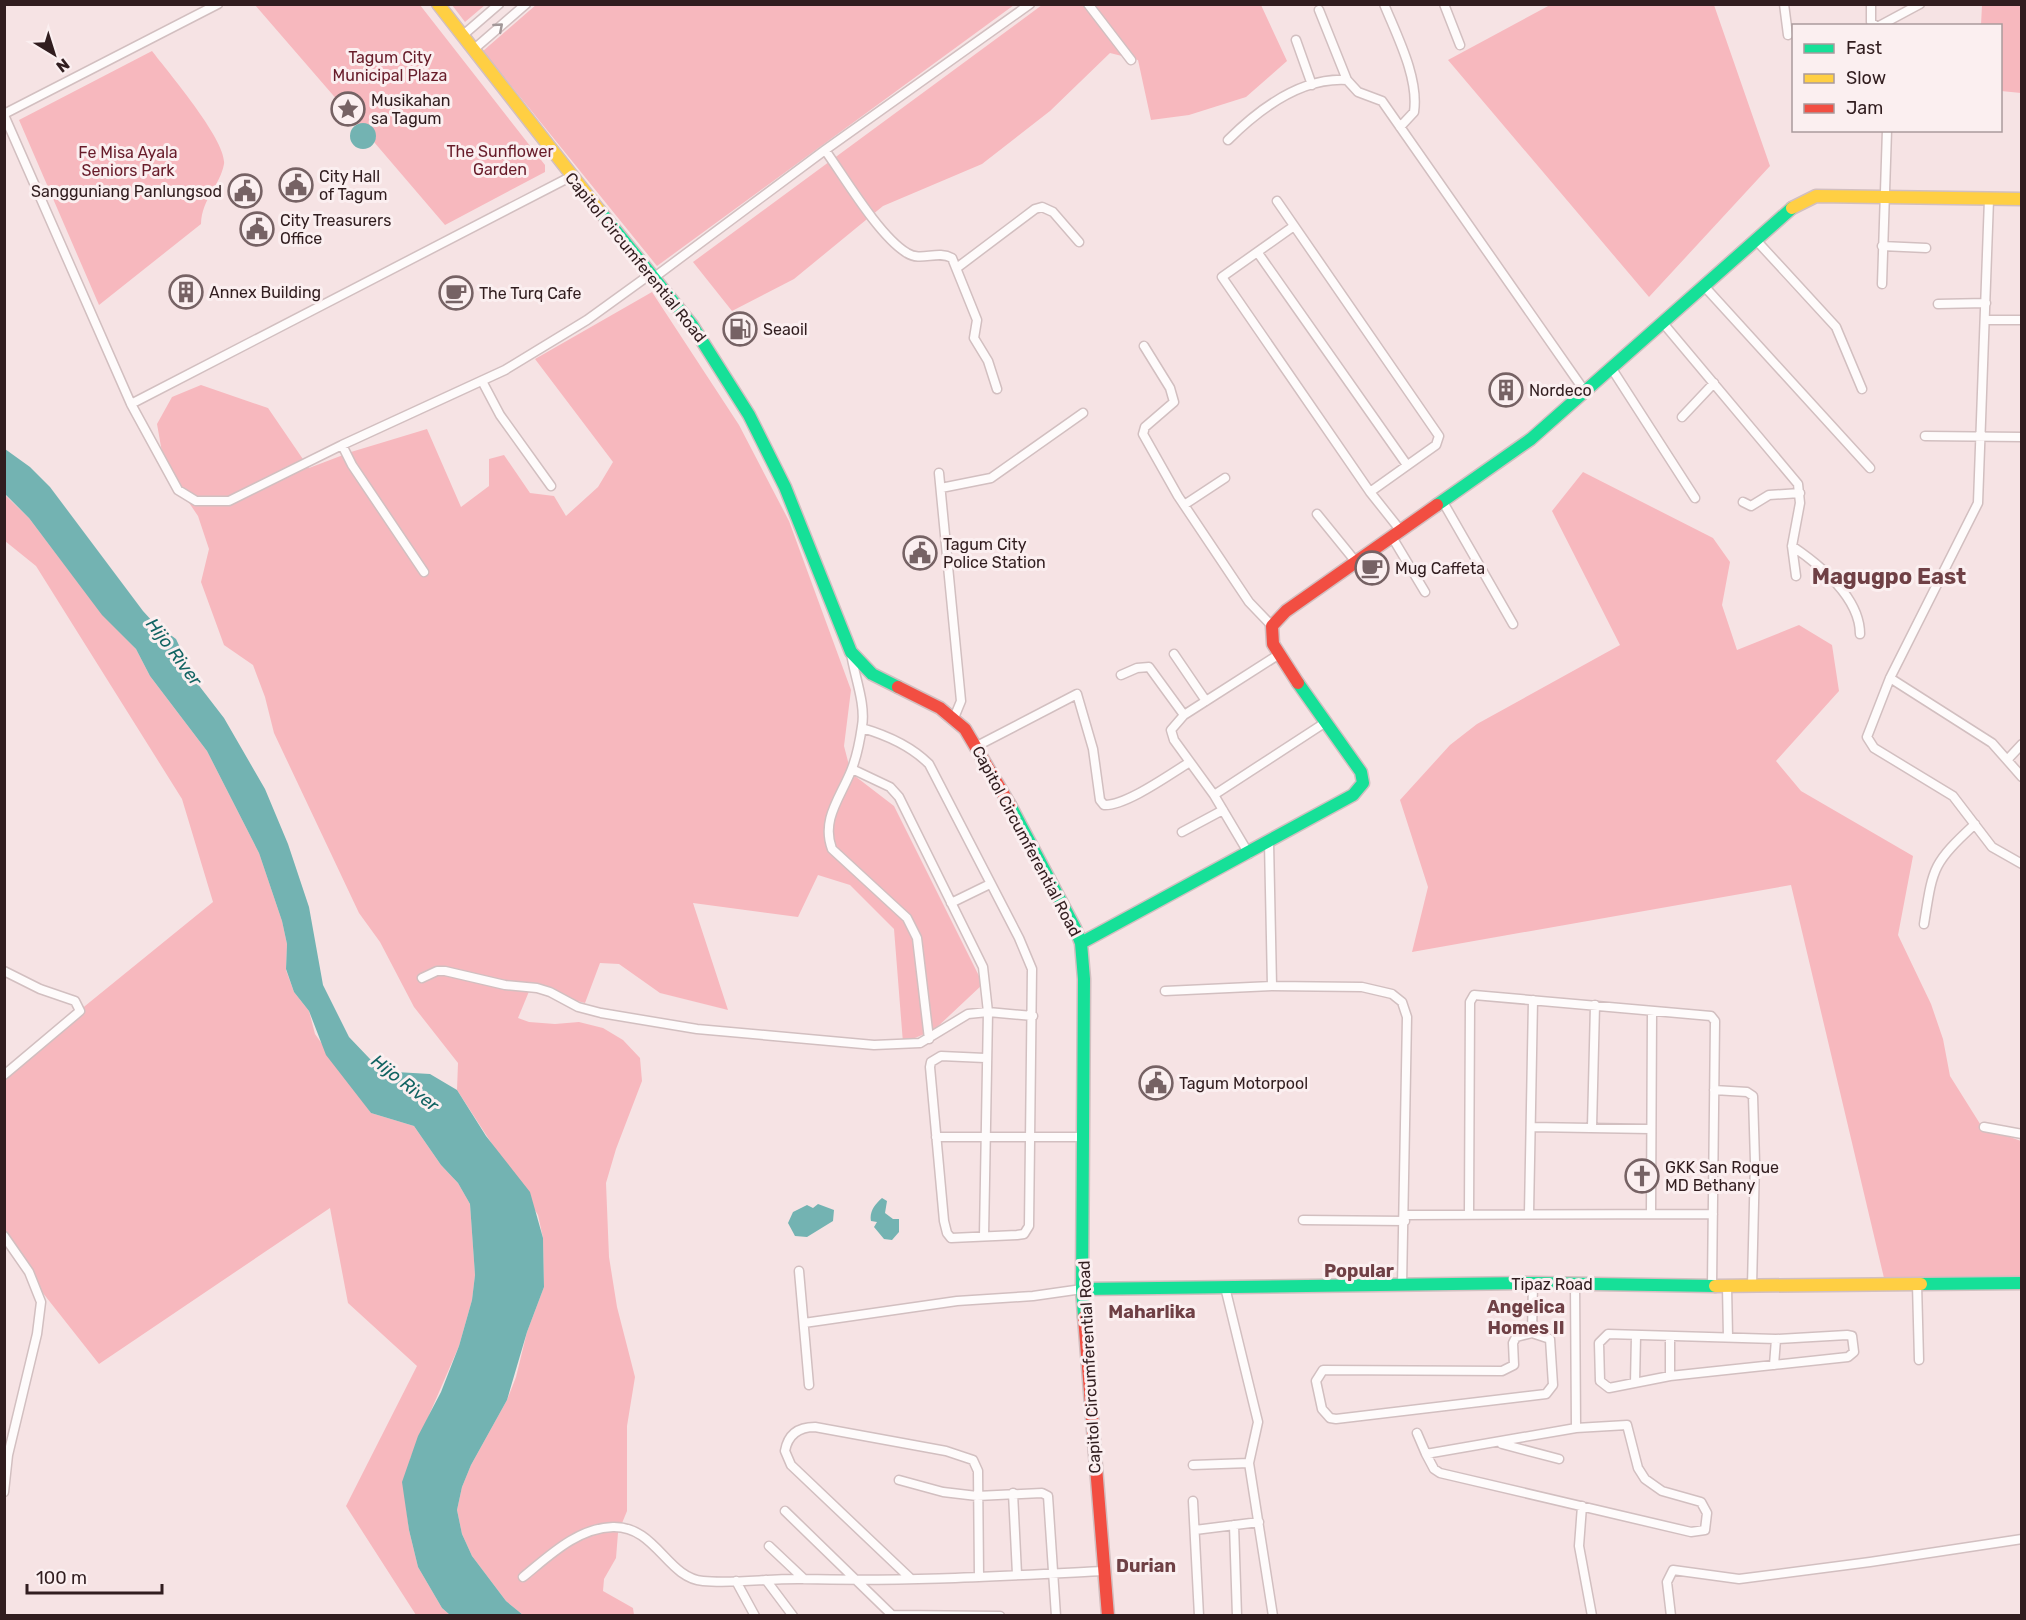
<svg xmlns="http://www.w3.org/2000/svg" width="2026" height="1620" font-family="Rubik,sans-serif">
<rect width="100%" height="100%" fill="#f6e3e4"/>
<path fill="#f7b8be" d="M 537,4 L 1014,4 L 1014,5 L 657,266 L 483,51 Z
M 255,5 L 420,5 L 545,165 L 545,172 L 445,225 L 374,142 L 376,137 L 372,127 L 358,124 Z
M 452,5 L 485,5 L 465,22 Z
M 1042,5 L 1261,5 L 1287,61 L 1246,97 L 1189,115 L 1151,120 L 1138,60 L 1110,53 L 1050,111 L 982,164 L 883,206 L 794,279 L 732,311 L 693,262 Z
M 1550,5 L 1714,5 L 1770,166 L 1649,297 L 1448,60 Z
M 1982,5 L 2021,5 L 2021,93 L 2001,91 L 2000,26 L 1981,25 Z
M 152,51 C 168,72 227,141 224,164 C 220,186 202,198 201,224 L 99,305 L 19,120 Z
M 652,292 L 739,425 L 789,521 L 851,690 L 844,746 L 851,773 L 894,806 L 983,984 L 934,1030 L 903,1043 L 894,929 L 850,885 L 818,875 L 798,917 L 693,903 L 728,1010 L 660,993 L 619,964 L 600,963 L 585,1003 L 530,989 L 518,1018 L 529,1022 L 555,1024 L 579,1022 L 603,1028 L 623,1040 L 640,1058 L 642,1081 L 616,1149 L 606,1183 L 609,1257 L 617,1307 L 635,1377 L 627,1426 L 627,1511 L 618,1533 L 616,1558 L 604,1579 L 603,1591 L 633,1608 L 634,1615 L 523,1615 L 506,1601 L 472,1556 L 462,1534 L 457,1510 L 462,1487 L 471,1465 L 507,1400 L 516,1377 L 527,1332 L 544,1287 L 543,1238 L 538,1215 L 457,1090 L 458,1063 L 414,1007 L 380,942 L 359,913 L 274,733 L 265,697 L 253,665 L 224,645 L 201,582 L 209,549 L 198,516 L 179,488 L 163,458 L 157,424 L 172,397 L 201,385 L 268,408 L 309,468 L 351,452 L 427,429 L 461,507 L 489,486 L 489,459 L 504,455 L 530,493 L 554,496 L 566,516 L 598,487 L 613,462 L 535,359 Z
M 1583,472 L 1713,538 L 1730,562 L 1722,605 L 1737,650 L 1799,625 L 1832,645 L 1839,691 L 1776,761 L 1801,791 L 1913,856 L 1898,935 L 1931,1004 L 1943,1039 L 1950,1076 L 1982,1127 L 2021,1141 L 2021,1278 L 1884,1278 L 1791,885 L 1412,952 L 1428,887 L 1400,800 L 1450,745 L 1477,724 L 1620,645 L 1552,511 Z
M 4,494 L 29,518 L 102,614 L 136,649 L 150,676 L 207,751 L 259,853 L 282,921 L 287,944 L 286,970 L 294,992 L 309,1011 L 315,1034 L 371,1113 L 414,1126 L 441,1165 L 458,1183 L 470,1204 L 475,1275 L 472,1300 L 459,1346 L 410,1459 L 406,1506 L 409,1530 L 418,1567 L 442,1608 L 450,1615 L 416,1615 L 346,1506 L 417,1366 L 348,1303 L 330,1208 L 99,1364 L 5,1245 L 5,1071 L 213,902 L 182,799 L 36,566 L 5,541 Z"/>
<path fill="#73b3b2" d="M350 136a13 13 0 1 1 26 0a13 13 0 1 1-26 0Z
M 5,449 L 30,467 L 50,487 L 143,611 L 153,622 L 176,639 L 197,683 L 224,718 L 265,789 L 288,844 L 309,907 L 323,985 L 349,1037 L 370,1059 L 382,1066 L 396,1072 L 430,1074 L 457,1090 L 486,1136 L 530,1192 L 543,1238 L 544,1287 L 527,1332 L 507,1400 L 471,1465 L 462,1487 L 457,1510 L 462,1534 L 472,1556 L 506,1601 L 523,1615 L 450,1615 L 442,1608 L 418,1567 L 409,1530 L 402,1482 L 418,1436 L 441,1392 L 459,1346 L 472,1300 L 475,1275 L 470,1204 L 458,1183 L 441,1165 L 414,1126 L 371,1113 L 326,1055 L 309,1011 L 294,992 L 286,969 L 287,944 L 282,921 L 259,853 L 207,751 L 150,676 L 136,649 L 102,615 L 29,518 L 5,494 Z
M 882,1198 L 887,1201 L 885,1213 L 893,1219 L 899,1219 L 899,1232 L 892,1240 L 884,1239 L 874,1227 L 877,1222 L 871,1221 C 869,1212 875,1204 882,1198 Z
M 818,1204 L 834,1210 L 833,1221 L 807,1237 L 795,1236 L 788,1223 L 793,1212 L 807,1205 L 813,1208 Z"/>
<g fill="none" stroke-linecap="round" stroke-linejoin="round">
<defs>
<path id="street" d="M 1088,4 L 1131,60
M 1384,4 C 1397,36 1419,78 1414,112 L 1400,127
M 1444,4 L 1460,45
M 1784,4 L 1788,35
M 1871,4 L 1871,22 L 1876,26
M 1319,10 L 1347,80
M 1879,26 L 1920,4
M 462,36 L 499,4
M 1296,40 L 1312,85
M 473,50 L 526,4
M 4,114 L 218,4
M 4,115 L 131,404 L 572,176
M 1228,140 C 1259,109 1301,77 1347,80 L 1358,92 L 1382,101 L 1586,393
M 825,150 C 845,178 879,236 907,253 C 921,262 937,250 952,258 L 977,320 L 974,338 L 988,361 L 997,389
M 1989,199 L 1978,503 L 1890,678 L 1867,737 L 1874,748 L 1953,796 L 1992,847 L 2022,864
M 1277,201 L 1439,436 L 1436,445 L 1370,492
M 1294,226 L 1222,277 L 1370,492 L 1401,531
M 1755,239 L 1836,327 L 1862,389
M 1882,246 L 1926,248
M 1258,253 L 1407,465
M 958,267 L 1035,209 L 1042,207 L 1053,212 L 1079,242
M 656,276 L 825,150 L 1030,4
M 1882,284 L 1887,130
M 1704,286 L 1870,468
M 1938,304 L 1986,303
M 1985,320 L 2022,320
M 1663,323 L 1798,484 L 1800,503 L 1792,546 L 1796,576
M 1144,346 L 1170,388 L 1174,402 L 1145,427 L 1143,434 L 1178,496 L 1249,602 L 1272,626
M 1612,369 L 1695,498
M 482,381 L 500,415 L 551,486
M 131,404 L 178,490 L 196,501 L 229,501 L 342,445 L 505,370 L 587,320 L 652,273
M 1682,417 L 1714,383
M 1925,436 L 2022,437
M 342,445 L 352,465 L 424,572
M 939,473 L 961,701 L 954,718
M 941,488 L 991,478 L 1083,413
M 1443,502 L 1513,624
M 1743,502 L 1751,506 L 1769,495 L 1800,493
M 1184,505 L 1225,478
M 1317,514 L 1356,562
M 1392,537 L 1425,592
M 1792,546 C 1820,565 1860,598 1860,634
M 851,653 C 854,675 866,704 862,726 C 860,740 856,759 851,771 C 840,798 821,820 832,849 L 907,918 L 917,938 L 929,1039
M 1174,654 L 1206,701
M 1121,675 L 1137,668 L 1149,667 L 1184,715
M 1890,678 L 1992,743 L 2022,777
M 862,728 C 886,735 911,746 929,764 L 1019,938 L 1032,969 L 1029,1226 L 1024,1234 L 1017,1235 L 951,1238 L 947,1233 L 944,1221 L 930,1067 L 931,1062 L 941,1056 L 985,1058
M 977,746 L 1077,694 L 1093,749 L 1100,800 L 1104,805 C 1126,806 1170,774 1190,762
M 2008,759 L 2022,744
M 1214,795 L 1326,722
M 1182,832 L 1223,810
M 1269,842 L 1272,986
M 1249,854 L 1214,795 L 1174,740 L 1171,730 L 1184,715 L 1278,655
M 951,903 L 990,884
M 1924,924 C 1933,867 1932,864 1975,824
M 4,971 L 40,989 L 75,1001 L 80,1011 L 4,1075
M 422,978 L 437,971 L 445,971 L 505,985 L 537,988 L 550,992 L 578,1007 L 601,1013 L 697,1029 L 874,1045 L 920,1043 L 968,1014 L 988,1012 L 983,967 L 899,797 L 890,787 L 852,769
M 1165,991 L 1272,986 L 1362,987 L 1392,994 L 1402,1002 L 1407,1017 L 1402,1286
M 1714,1090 L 1747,1092 L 1753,1096 L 1755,1162 L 1752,1286
M 1531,1127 L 1650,1129
M 1592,1127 L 1595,1005
M 1984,1127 L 2022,1134
M 936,1137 L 1084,1137
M 1469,1213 L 1470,1002 L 1474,995 L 1711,1016 L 1715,1021 L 1712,1286
M 1529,1213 L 1533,1000
M 1651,1214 L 1652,1012
M 1405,1215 L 1713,1214
M 1303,1220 L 1405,1221
M 4,1236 L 29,1272 L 41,1302 L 37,1334 L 8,1455 L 4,1492
M 984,1236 L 988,1012 L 1033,1016
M 799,1271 L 809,1385
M 1575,1284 L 1576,1428 L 1627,1425 L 1638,1468 L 1645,1479 L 1662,1491 L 1701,1502 L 1707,1513 L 1705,1530 L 1691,1532 L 1440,1473 L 1434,1469 L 1426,1454 L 1576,1428
M 1917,1284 L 1919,1360
M 1727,1286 L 1728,1337
M 1225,1287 L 1258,1422 L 1249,1463 L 1273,1616
M 804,1323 L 957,1301 L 1033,1296 L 1082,1289
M 1532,1333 L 1550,1339 L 1553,1385 L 1546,1394 L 1336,1419 L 1330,1418 L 1322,1409 L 1316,1381 L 1323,1370 L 1502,1371 L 1514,1365 L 1513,1343 L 1516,1337 Z
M 1532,1333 L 1533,1283
M 1608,1334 L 1776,1339 L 1847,1335 L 1852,1336 L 1854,1352 L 1848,1357 L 1670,1376 L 1609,1388 L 1600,1381 L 1599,1343 Z
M 1670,1337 L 1670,1376
M 1774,1365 L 1776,1339
M 1635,1383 L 1636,1336
M 1417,1433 L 1426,1454
M 1502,1444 L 1559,1459
M 1193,1465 L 1249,1463
M 899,1480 L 943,1492 L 977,1496 L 1042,1493 L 1048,1496 L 1056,1616
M 1013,1493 L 1017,1574
M 1193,1501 L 1199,1616
M 1582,1506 L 1579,1546 L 1592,1616
M 785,1511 L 892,1615 L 1000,1616
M 1234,1525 L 1237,1616
M 1195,1530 L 1259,1522
M 769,1546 L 804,1579
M 523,1577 C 549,1556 577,1528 613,1527 C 656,1526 667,1578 703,1581 C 736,1584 770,1578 804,1579 C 903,1582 1004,1576 1104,1571
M 910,1578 L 791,1465 L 785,1451 C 788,1434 799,1427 815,1427 L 946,1451 L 973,1460 L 978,1471 L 979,1576
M 766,1580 L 793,1616
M 736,1581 L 755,1616
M 1671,1616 L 1667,1582 L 1673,1570 L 1739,1579 L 1870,1562 L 2022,1539"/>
<path id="fast" d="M 599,210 L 692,325 L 749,415 L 785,487 L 851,652 L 872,674 L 898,687
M 1437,505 L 1531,439 L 1792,208
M 1010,805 L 1075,928 L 1081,943 L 1084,979 L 1082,1289 L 1084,1317
M 1081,943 L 1353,795 L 1363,783 L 1361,772 L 1298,683
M 1921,1284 L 2022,1283
M 1082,1289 L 1533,1283 L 1715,1286"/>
<path id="slow" d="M 438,4 L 599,210
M 1792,208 L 1816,196 L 2022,199
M 1715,1286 L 1921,1284"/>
<path id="jam" d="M 1298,683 L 1273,644 L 1272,626 L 1286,611 L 1437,505
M 898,687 L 940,708 L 965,729 L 1010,805
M 1084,1317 L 1108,1616"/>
</defs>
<use href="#street" stroke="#d2bfc0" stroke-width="11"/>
<use href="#fast" stroke="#d2bfc0" stroke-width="15"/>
<use href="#slow" stroke="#d2bfc0" stroke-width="15"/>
<use href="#jam" stroke="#d2bfc0" stroke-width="15"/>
<use href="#street" stroke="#fefbfb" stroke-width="8"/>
<use href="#fast" stroke="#16e098" stroke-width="12"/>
<use href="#slow" stroke="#ffcf43" stroke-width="12"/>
<use href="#jam" stroke="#f24e42" stroke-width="12"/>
</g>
<defs><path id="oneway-chevron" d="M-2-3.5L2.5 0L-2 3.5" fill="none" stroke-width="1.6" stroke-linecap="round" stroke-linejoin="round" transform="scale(1.5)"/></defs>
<use stroke="#a29798" href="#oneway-chevron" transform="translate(499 27) rotate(-41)"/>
<defs>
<symbol id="sight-ring" viewBox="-11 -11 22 22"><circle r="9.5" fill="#fbeff0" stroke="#766264" stroke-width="1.5"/><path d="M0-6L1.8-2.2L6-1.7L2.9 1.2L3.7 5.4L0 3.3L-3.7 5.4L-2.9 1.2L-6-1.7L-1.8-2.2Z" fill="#766264"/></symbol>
<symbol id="civic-ring" viewBox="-11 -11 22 22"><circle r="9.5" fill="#fbeff0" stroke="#766264" stroke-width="1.5"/><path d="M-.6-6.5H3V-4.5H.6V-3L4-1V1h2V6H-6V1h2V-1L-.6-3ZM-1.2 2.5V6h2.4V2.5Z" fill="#766264"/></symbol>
<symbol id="building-ring" viewBox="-11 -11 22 22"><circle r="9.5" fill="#fbeff0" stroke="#766264" stroke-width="1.5"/><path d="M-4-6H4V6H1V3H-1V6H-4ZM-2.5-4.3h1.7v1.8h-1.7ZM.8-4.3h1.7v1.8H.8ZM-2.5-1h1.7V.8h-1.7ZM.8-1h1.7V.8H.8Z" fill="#766264"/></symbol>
<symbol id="cafe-ring" viewBox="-11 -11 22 22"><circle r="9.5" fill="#fbeff0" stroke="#766264" stroke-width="1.5"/><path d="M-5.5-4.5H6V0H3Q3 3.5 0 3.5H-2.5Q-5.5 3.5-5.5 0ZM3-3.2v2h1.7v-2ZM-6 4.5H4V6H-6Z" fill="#766264"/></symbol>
<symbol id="fuel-ring" viewBox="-11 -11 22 22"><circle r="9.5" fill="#fbeff0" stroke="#766264" stroke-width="1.5"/><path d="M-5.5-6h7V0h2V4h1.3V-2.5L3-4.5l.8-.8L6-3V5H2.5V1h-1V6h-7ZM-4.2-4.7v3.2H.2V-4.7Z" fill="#766264"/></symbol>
<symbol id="church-ring" viewBox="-11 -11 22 22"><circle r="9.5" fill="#fbeff0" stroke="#766264" stroke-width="1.5"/><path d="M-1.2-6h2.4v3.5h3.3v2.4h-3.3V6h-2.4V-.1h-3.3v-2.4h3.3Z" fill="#766264"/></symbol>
</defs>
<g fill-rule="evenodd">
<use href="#sight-ring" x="329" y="90" width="38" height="38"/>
<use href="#civic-ring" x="277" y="166" width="38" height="38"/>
<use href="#civic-ring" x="226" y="172" width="38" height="38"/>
<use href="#civic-ring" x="238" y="210" width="38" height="38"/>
<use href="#building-ring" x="167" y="273" width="38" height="38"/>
<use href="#cafe-ring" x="437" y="274" width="38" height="38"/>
<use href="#fuel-ring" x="721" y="310" width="38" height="38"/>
<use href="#building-ring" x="1487" y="371" width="38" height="38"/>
<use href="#civic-ring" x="901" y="534" width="38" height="38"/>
<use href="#cafe-ring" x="1353" y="549" width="38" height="38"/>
<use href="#civic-ring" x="1137" y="1064" width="38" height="38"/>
<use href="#church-ring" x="1623" y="1157" width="38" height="38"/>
</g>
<g text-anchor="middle" stroke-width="6" stroke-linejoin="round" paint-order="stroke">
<g font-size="16" fill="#681c2a" stroke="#fbeff0">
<text x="390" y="63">Tagum City<tspan x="390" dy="18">Municipal Plaza</tspan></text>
<text x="500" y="157">The Sunflower<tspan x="500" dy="18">Garden</tspan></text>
<text x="128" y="158">Fe Misa Ayala<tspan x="128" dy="18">Seniors Park</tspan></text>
</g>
<g font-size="16" fill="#311d1f" stroke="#fbeff0" text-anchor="start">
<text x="371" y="106">Musikahan<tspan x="371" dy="18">sa Tagum</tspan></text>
<text x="319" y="182">City Hall<tspan x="319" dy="18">of Tagum</tspan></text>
<text x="222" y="197" text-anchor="end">Sangguniang Panlungsod</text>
<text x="280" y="226">City Treasurers<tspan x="280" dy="18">Office</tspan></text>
<text x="209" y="298">Annex Building</text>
<text x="479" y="299">The Turq Cafe</text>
<text x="763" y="335">Seaoil</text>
<text x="1529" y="396">Nordeco</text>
<text x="943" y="550">Tagum City<tspan x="943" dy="18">Police Station</tspan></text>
<text x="1395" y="574">Mug Caffeta</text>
<text x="1179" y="1089">Tagum Motorpool</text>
<text x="1665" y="1173">GKK San Roque<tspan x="1665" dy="18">MD Bethany</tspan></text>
</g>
<g font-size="16" fill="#311d1f" stroke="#fbeff0">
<text transform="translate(636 257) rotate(51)" y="6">Capitol Circumferential Road</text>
<text transform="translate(1027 841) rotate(62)" y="6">Capitol Circumferential Road</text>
<text x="1552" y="1290">Tipaz Road</text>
<text transform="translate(1089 1367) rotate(-93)" y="6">Capitol Circumferential Road</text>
</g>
<g font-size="18" font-style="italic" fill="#116362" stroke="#fbeff0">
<text transform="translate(174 652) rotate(53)" y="6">Hijo River</text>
<text transform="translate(405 1083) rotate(38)" y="6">Hijo River</text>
</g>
<g font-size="18" font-weight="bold" fill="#6f4045" stroke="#fbeff0">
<text x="1359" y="1277">Popular</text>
<text x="1526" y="1313">Angelica<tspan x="1526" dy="21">Homes II</tspan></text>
<text x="1152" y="1318">Maharlika</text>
<text x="1146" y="1572">Durian</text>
</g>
<g font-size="22" font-weight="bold" fill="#6f4045" stroke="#fbeff0">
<text x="1889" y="584">Magugpo East</text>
</g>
</g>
<rect width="2026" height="1620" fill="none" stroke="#311d1f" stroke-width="12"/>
<rect x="1792" y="24" width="210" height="108" fill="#fbeff0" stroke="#aa9b9c" stroke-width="1.5"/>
<rect x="1804" y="44" width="30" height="9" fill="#16e098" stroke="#aa9b9c" stroke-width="1.5"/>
<text x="1846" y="54" font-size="18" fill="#311d1f">Fast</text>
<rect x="1804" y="74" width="30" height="9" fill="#ffcf43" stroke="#aa9b9c" stroke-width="1.5"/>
<text x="1846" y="84" font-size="18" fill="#311d1f">Slow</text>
<rect x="1804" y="104" width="30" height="9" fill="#f24e42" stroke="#aa9b9c" stroke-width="1.5"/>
<text x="1846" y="114" font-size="18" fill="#311d1f">Jam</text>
<g transform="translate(54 54) rotate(142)" stroke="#fbeff0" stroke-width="4.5" paint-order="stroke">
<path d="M0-4.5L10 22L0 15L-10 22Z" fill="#311d1f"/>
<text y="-9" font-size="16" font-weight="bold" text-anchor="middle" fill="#311d1f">N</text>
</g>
<path d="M27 1584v9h135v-9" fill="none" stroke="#311d1f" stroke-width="3"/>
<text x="36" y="1584" font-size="18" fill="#311d1f" stroke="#fbeff0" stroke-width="4.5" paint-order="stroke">100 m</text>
</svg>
